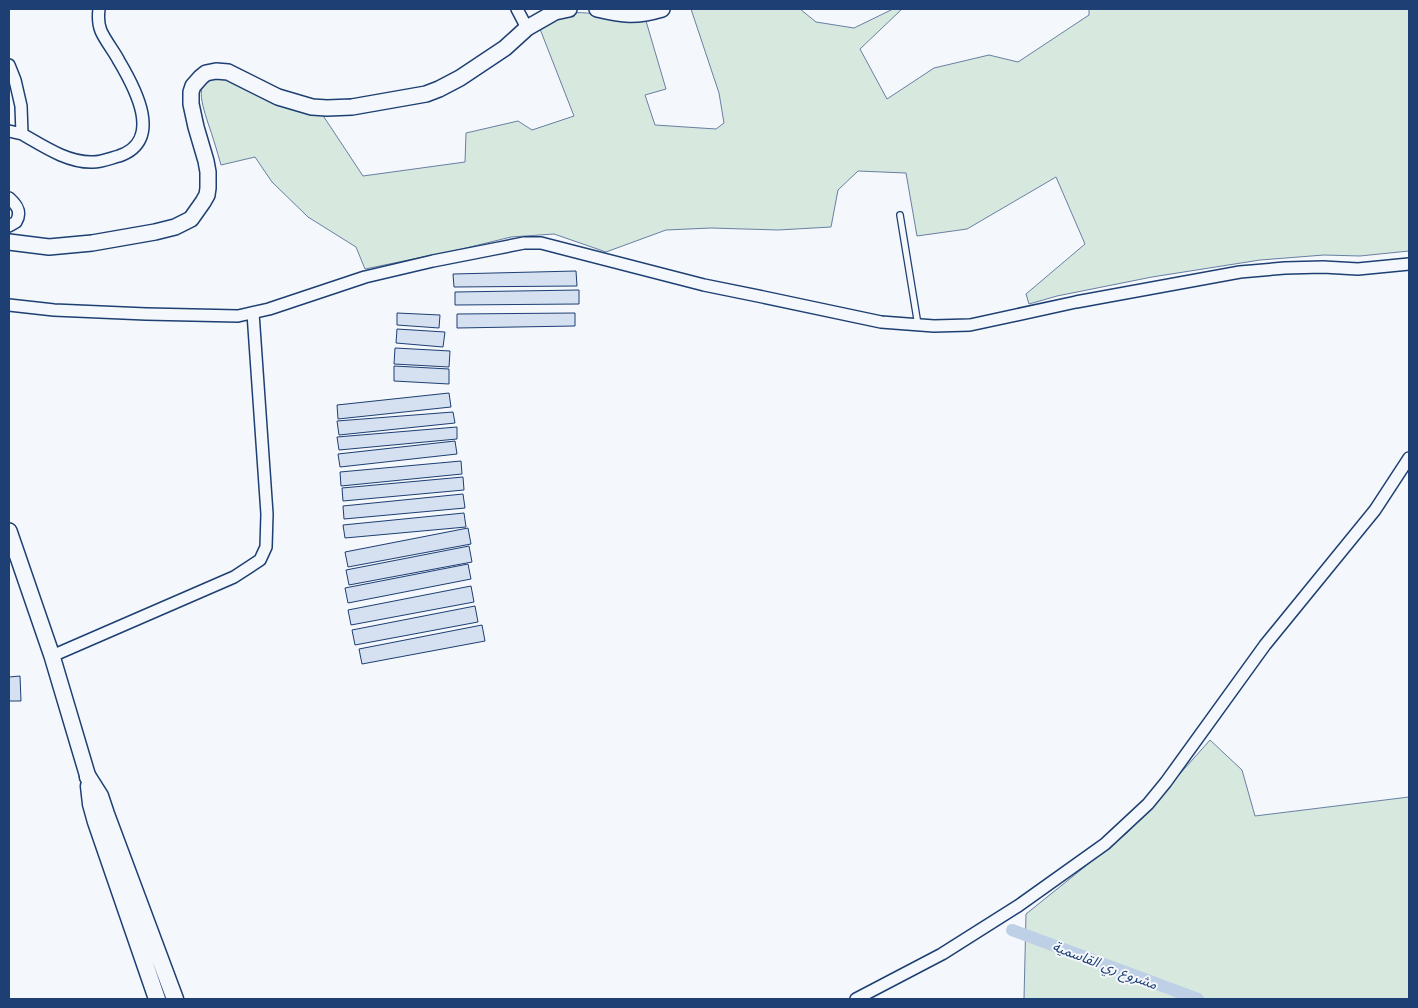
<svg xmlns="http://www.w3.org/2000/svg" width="1418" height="1008" font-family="Helvetica,'Noto Sans Arabic',sans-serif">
<rect width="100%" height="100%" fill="#f4f7fb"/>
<path fill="#d7e8df" stroke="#687fa3" d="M 691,9 L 800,9 L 816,22 L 854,28 L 893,9 L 902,9 L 860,49 L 887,99 L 934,68 L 989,55 L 1018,62 L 1089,15 L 1089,9 L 1409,9 L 1409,251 L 1360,256 L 1324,255 L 1260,260 L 1152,277 L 1057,296 L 1029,304 L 1026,294 L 1085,244 L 1056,177 L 967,229 L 917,236 L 906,173 L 858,171 L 838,190 L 831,227 L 778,230 L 711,228 L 666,230 L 606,252 L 554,234 L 511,237 L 462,249 L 365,269 L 356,247 L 308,217 L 272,182 L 255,157 L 221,165 C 217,151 213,137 208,123 C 201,101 191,72 228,79 L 322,114 L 363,176 L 465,162 L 466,133 L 518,121 L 532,130 L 574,116 L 540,29 C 548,24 558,16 567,14 C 592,8 620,24 646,21 L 666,89 L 645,95 L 655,125 L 716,129 L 724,123 L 719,93 Z
M 1210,740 L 1242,770 L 1255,816 L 1409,797 L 1409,999 L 1024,999 L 1026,914 L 1128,832 Z"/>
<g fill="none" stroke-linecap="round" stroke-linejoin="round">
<path stroke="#bed0e5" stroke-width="12" d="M 1012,930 L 1198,999"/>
</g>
<path fill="#d5e0f0" stroke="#1d3f73" d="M 576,271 L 577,286 L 454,287 L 453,274 Z
M 579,290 L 579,304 L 455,305 L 455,292 Z
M 397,313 L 440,315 L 439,328 L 397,325 Z
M 575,313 L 575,326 L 457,328 L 457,314 Z
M 397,329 L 445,332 L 443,347 L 396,343 Z
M 395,348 L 450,351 L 449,367 L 394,364 Z
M 394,366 L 449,369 L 449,384 L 394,381 Z
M 449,393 L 451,407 L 338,419 L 337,405 Z
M 453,412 L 455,423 L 339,435 L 337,421 Z
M 457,427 L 457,439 L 339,450 L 337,437 Z
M 455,441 L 457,454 L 340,467 L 338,454 Z
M 461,461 L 462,474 L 341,486 L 340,472 Z
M 463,477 L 464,490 L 343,501 L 342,488 Z
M 463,494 L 465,508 L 344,519 L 343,506 Z
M 464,513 L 466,527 L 345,538 L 343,525 Z
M 468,528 L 471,544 L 348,567 L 345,552 Z
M 469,546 L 472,562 L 349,585 L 346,570 Z
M 468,564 L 471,579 L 348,603 L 345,588 Z
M 471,586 L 474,602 L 351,625 L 348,610 Z
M 475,606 L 478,622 L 355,645 L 352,630 Z
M 482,625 L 485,641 L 362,664 L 359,649 Z
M 20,676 L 21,701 L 9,701 L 9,677 Z"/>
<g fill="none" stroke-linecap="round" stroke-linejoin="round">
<defs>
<path id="lane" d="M 900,215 L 918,325"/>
<path id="street" d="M 517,9 L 527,28
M 9,65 L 15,80 L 21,106 L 22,134 L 9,131
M 22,134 C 43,146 68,163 93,162 C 102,162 111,158 119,156 C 164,141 135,88 119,61 C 114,51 106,42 101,31 C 98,24 98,17 99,9
M 9,198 C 17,205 22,212 16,222 L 9,226
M 9,305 L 54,310 L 146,314 L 238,316 L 269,309 L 365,277 L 433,261 L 494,249 L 524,243 L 541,243 L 704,285 L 763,297 L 881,322 L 934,326 L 970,325 L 1076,302 L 1240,272 L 1285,268 L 1323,267 L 1358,269 L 1409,264
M 52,656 L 234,577 L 260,560 L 266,547 L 267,514 L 253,313
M 856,999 L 942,954 L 1018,906 L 1105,844 L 1148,804 L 1166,782 L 1265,645 L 1375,510 L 1409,458"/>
<path id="secondary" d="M 597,9 C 623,15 635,17 662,9
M 9,242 L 49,247 L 92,243 L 155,232 L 175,227 L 191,219 L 203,202 L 207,195 L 208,188 L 208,172 L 206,161 L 196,127 L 191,104 L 191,92 L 193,86 L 201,77 L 206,73 L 216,71 L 228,72 L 278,97 L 312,107 L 327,108 L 352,107 L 426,94 L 439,89 L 460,78 L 505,48 L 527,28 L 555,12 L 569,9
M 9,531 L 52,656 L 88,777"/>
<path id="primary" d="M 88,777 L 100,796 L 106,814 L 175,999
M 89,786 L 91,804 L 96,822 L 157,999"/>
</defs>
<use href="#lane" stroke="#1d3f73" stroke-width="8"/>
<use href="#street" stroke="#1d3f73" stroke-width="14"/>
<use href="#secondary" stroke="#1d3f73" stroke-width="18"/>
<use href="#primary" stroke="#1d3f73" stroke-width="19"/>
<use href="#lane" stroke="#f4f7fb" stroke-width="5.5"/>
<use href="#street" stroke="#f4f7fb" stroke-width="11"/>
<use href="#secondary" stroke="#f4f7fb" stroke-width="15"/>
<use href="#primary" stroke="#f4f7fb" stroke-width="16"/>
</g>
<g text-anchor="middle" stroke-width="4" stroke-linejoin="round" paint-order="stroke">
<g font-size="14" font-style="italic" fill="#1d3f73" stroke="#f4f7fb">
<text transform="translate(1105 965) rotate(21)" y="5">مشروع ري القاسمية</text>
</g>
</g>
<rect width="1418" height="1008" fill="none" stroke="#1d3f73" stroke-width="20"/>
</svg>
